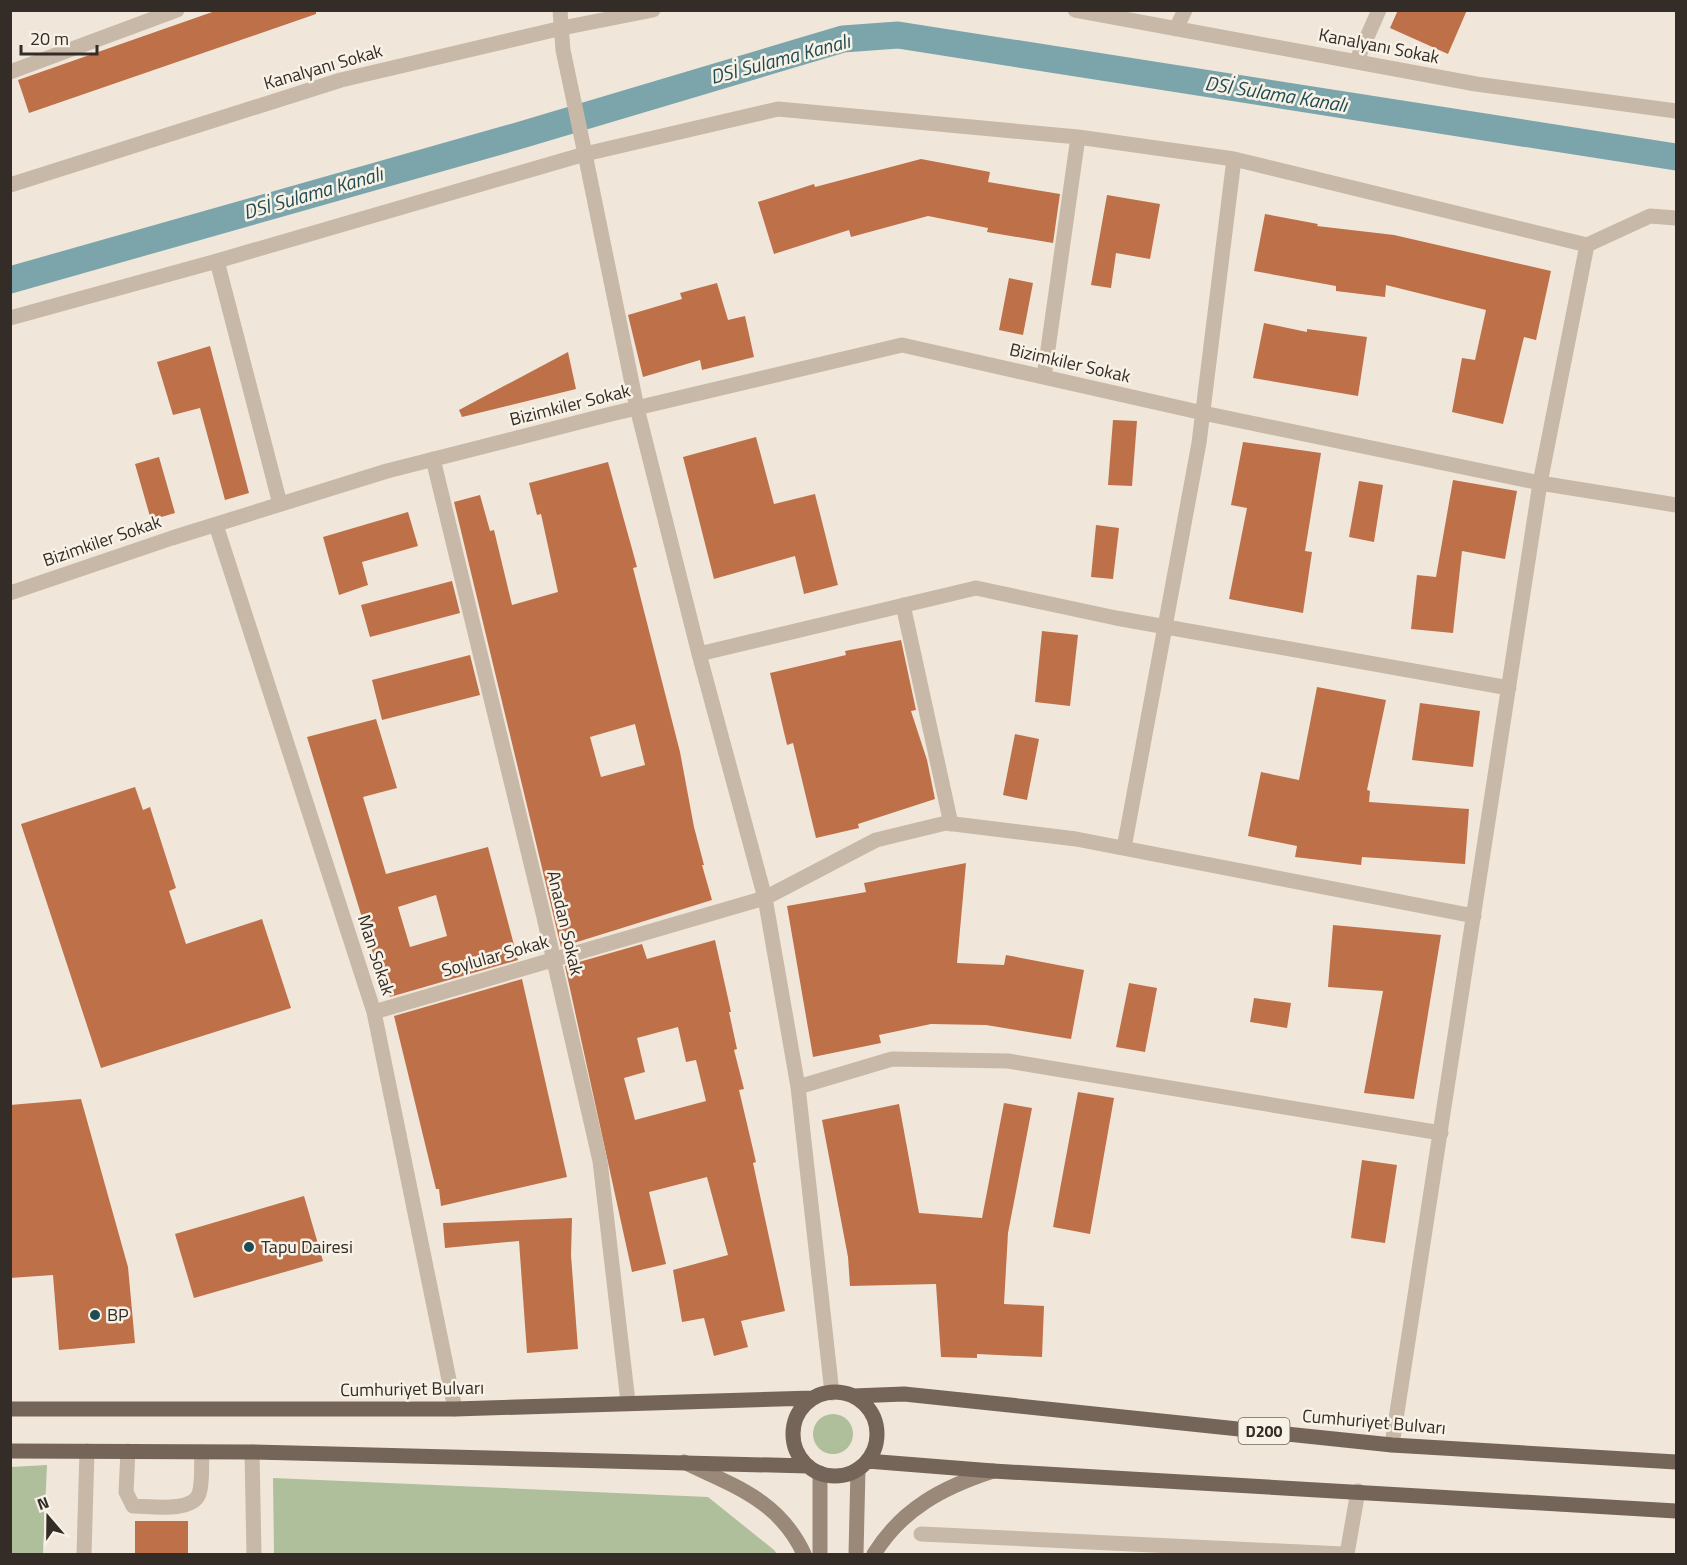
<svg xmlns="http://www.w3.org/2000/svg" width="1687" height="1565" font-family="'Titillium Web',sans-serif">
<rect width="100%" height="100%" fill="#f0e7da"/>
<path fill="#afbe9b" d="M813 1434a20 20 0 1 1 40 0a20 20 0 1 1-40 0Z
M 47,1465 L 43,1554 L 11,1554 L 11,1467 Z
M 273,1478 L 708,1497 L 774,1550 L 777,1554 L 274,1554 Z"/>
<g fill="none" stroke-linecap="round" stroke-linejoin="round">
<path stroke="#7ba5ab" stroke-width="27" d="M 10,280 L 521,135 L 843,39 L 898,35 L 1676,157"/>
</g>
<path fill="#be7049" fill-rule="evenodd" d="M 218,10 L 316,10 L 316,14 L 29,113 L 18,80 Z
M 1398,10 L 1467,10 L 1448,54 L 1390,28 Z
M 921,159 L 990,172 L 988,182 L 1060,194 L 1053,243 L 987,232 L 988,228 L 928,216 L 851,237 L 849,230 L 774,254 L 758,202 L 814,184 L 815,187 Z
M 1107,195 L 1160,204 L 1150,259 L 1116,253 L 1111,288 L 1091,285 Z
M 1265,214 L 1318,224 L 1317,226 L 1394,235 L 1551,271 L 1536,340 L 1524,337 L 1503,424 L 1452,412 L 1462,358 L 1475,360 L 1486,310 L 1386,285 L 1385,297 L 1336,291 L 1336,286 L 1254,271 Z
M 1009,278 L 1033,283 L 1023,335 L 999,330 Z
M 717,283 L 728,320 L 745,316 L 754,357 L 702,370 L 700,360 L 643,377 L 628,315 L 682,299 L 680,293 Z
M 1264,323 L 1307,332 L 1307,329 L 1367,337 L 1358,396 L 1253,378 Z
M 210,346 L 249,493 L 225,500 L 200,408 L 173,415 L 157,362 Z
M 568,352 L 576,389 L 462,417 L 459,410 Z
M 1113,420 L 1137,421 L 1132,486 L 1108,485 Z
M 756,437 L 774,504 L 815,494 L 838,585 L 804,594 L 795,556 L 714,579 L 683,457 Z
M 1243,442 L 1321,453 L 1305,551 L 1312,552 L 1303,613 L 1229,599 L 1247,508 L 1231,505 Z
M 159,457 L 175,513 L 151,520 L 135,464 Z
M 608,462 L 637,567 L 633,568 L 680,752 L 694,827 L 704,865 L 702,865 L 712,900 L 561,947 L 454,502 L 480,495 L 490,531 L 494,530 L 512,605 L 558,592 L 541,514 L 537,515 L 529,483 ZM 635,724 L 645,765 L 601,777 L 590,737 Z
M 1453,480 L 1517,491 L 1505,559 L 1462,551 L 1453,633 L 1411,629 L 1417,575 L 1436,577 Z
M 1359,481 L 1383,485 L 1374,542 L 1349,537 Z
M 408,512 L 418,546 L 362,562 L 368,585 L 339,595 L 323,537 Z
M 1096,525 L 1119,528 L 1113,579 L 1091,577 Z
M 452,581 L 460,613 L 370,637 L 361,605 Z
M 1042,631 L 1078,635 L 1070,706 L 1035,702 Z
M 901,640 L 916,710 L 911,711 L 927,760 L 935,799 L 858,824 L 859,828 L 816,838 L 793,743 L 787,745 L 770,673 L 846,655 L 845,651 Z
M 470,655 L 480,695 L 382,720 L 372,680 Z
M 1317,687 L 1386,700 L 1367,790 L 1370,791 L 1369,802 L 1469,809 L 1465,864 L 1362,857 L 1361,865 L 1295,857 L 1297,846 L 1248,836 L 1261,772 L 1299,780 Z
M 1420,703 L 1480,711 L 1473,767 L 1412,760 Z
M 376,719 L 397,788 L 363,797 L 386,874 L 488,847 L 518,960 L 390,997 L 388,989 L 384,990 L 307,737 ZM 436,895 L 447,936 L 410,947 L 398,907 Z
M 1015,734 L 1039,739 L 1027,800 L 1003,795 Z
M 135,787 L 143,810 L 150,807 L 176,888 L 169,891 L 186,944 L 262,919 L 291,1008 L 101,1068 L 21,824 Z
M 966,863 L 957,963 L 1004,965 L 1006,955 L 1084,970 L 1071,1039 L 986,1025 L 931,1024 L 879,1035 L 881,1043 L 813,1057 L 787,906 L 866,892 L 864,883 Z
M 1333,925 L 1441,935 L 1414,1099 L 1364,1093 L 1383,991 L 1328,987 Z
M 715,940 L 731,1012 L 729,1012 L 737,1049 L 734,1050 L 744,1089 L 739,1090 L 756,1162 L 753,1163 L 785,1311 L 741,1321 L 748,1347 L 714,1356 L 704,1318 L 682,1322 L 673,1270 L 728,1255 L 707,1177 L 649,1192 L 666,1264 L 632,1272 L 565,966 L 642,944 L 647,959 ZM 678,1027 L 686,1062 L 696,1060 L 706,1101 L 635,1120 L 624,1078 L 645,1072 L 637,1038 Z
M 522,979 L 567,1177 L 441,1206 L 439,1189 L 436,1189 L 394,1016 Z
M 1129,983 L 1157,988 L 1145,1052 L 1116,1047 Z
M 1254,998 L 1291,1003 L 1287,1028 L 1250,1022 Z
M 1078,1092 L 1114,1098 L 1090,1234 L 1053,1227 Z
M 81,1099 L 128,1267 L 135,1343 L 59,1350 L 53,1275 L 10,1278 L 10,1105 Z
M 1004,1103 L 1032,1108 L 1008,1233 L 1004,1304 L 1044,1306 L 1042,1357 L 977,1354 L 977,1358 L 941,1357 L 936,1284 L 850,1286 L 848,1257 L 822,1120 L 899,1104 L 919,1213 L 982,1218 Z
M 1362,1160 L 1397,1165 L 1385,1243 L 1351,1238 Z
M 304,1196 L 323,1261 L 194,1298 L 175,1234 Z
M 572,1218 L 571,1255 L 578,1349 L 527,1353 L 519,1241 L 445,1248 L 443,1223 Z
M 135,1521 L 188,1521 L 188,1554 L 135,1554 Z"/>
<g fill="none" stroke-linecap="round" stroke-linejoin="round">
<path stroke="#c7b8a7" stroke-width="15" d="M 1075,10 L 1476,84 L 1676,111
M 1176,29 L 1185,10
M 1356,62 L 1379,10
M 10,72 L 177,10
M 10,185 L 341,80 L 562,28 L 653,10
M 1676,218 L 1650,216 L 1587,245 L 1540,483 L 1676,505
M 217,261 L 280,504
M 10,318 L 217,261 L 585,154 L 563,50 L 560,10
M 1044,377 L 1078,137
M 433,459 L 543,913 L 600,1161 L 628,1402
M 216,525 L 374,1012 L 455,1409
M 10,593 L 172,538 L 387,471 L 607,415 L 902,345 L 1203,413 L 1540,483 L 1392,1445
M 903,605 L 951,824
M 699,654 L 765,898 L 798,1087 L 832,1393
M 1509,688 L 1116,618 L 976,588 L 699,654 L 637,408 L 585,154 L 778,109 L 1078,137 L 1234,159 L 1587,245
M 1124,848 L 1199,443 L 1234,159
M 374,1012 L 765,898 L 876,840 L 946,823 L 1076,839 L 1474,916
M 798,1087 L 892,1059 L 1008,1061 L 1441,1133
M 128,1451 L 126,1492 L 133,1506 C 149,1506 192,1513 199,1494 C 203,1482 201,1464 202,1452
M 252,1452 L 254,1554
M 921,1534 L 1343,1554
M 84,1554 L 87,1451
M 1347,1554 L 1358,1491"/>
<path stroke="#9a8878" stroke-width="15" d="M 684,1462 C 734,1486 779,1500 804,1554
M 820,1473 L 820,1554
M 856,1554 L 858,1469
M 874,1554 C 902,1509 943,1487 993,1471"/>
<path stroke="#756559" stroke-width="15" d="M793 1434a42 42 0 1 1 84 0a42 42 0 1 1-84 0Z
M 853,1396 L 904,1394 L 1392,1445 L 1676,1462
M 10,1409 L 455,1409 L 813,1398
M 10,1451 L 252,1452 L 808,1466
M 867,1461 L 993,1471 L 1676,1511"/>
</g>
<g fill="#1f4b52" stroke="#f8f1e6" stroke-width="2">
<circle cx="249" cy="1247" r="6"/>
<circle cx="95" cy="1315" r="6"/>
</g>
<g text-anchor="middle" stroke-width="5" stroke-linejoin="round" paint-order="stroke">
<rect fill="#f8f1e6" stroke="#6f6760" stroke-width="1.5" x="1238.5" y="1418" width="51" height="26" rx="4.5"/>
<g font-size="16" font-weight="bold" fill="#342c27">
<text x="1264" y="1437">D200</text>
</g>
<g font-size="18" fill="#342c27" stroke="#f8f1e6">
<text transform="translate(1379 46) rotate(11)" y="6">Kanalyanı Sokak</text>
<text transform="translate(323 67) rotate(-16)" y="6">Kanalyanı Sokak</text>
<text transform="translate(1070 363) rotate(13)" y="6">Bizimkiler Sokak</text>
<text transform="translate(570 405) rotate(-14)" y="6">Bizimkiler Sokak</text>
<text transform="translate(102 541) rotate(-19)" y="6">Bizimkiler Sokak</text>
<text transform="translate(565 923) rotate(77)" y="6">Anadan Sokak</text>
<text transform="translate(376 955) rotate(72)" y="6">Man Sokak</text>
<text transform="translate(495 956) rotate(-16)" y="6">Soylular Sokak</text>
<text transform="translate(412 1389) rotate(-1)" y="6">Cumhuriyet Bulvarı</text>
<text transform="translate(1374 1422) rotate(5)" y="6">Cumhuriyet Bulvarı</text>
</g>
<g font-size="18" fill="#342c27" stroke="#f8f1e6" text-anchor="start">
<text x="261" y="1253">Tapu Dairesi</text>
<text x="107" y="1321">BP</text>
</g>
<g font-size="20" font-style="italic" fill="#1f4b52" stroke="#f8f1e6">
<text transform="translate(780 59) rotate(-15)" y="7">DSİ Sulama Kanalı</text>
<text transform="translate(1276 94) rotate(9)" y="7">DSİ Sulama Kanalı</text>
<text transform="translate(313 193) rotate(-16)" y="7">DSİ Sulama Kanalı</text>
</g>
</g>
<rect width="1687" height="1565" fill="none" stroke="#342c27" stroke-width="24"/>
<g transform="translate(48 1517) rotate(340)" stroke="#f8f1e6" stroke-width="4.5" paint-order="stroke">
<path d="M0-4.5L10 22L0 15L-10 22Z" fill="#342c27"/>
<text y="-9" font-size="16" font-weight="bold" text-anchor="middle" fill="#342c27">N</text>
</g>
<path d="M21 45v9h76v-9" fill="none" stroke="#342c27" stroke-width="3"/>
<text x="30" y="45" font-size="18" fill="#342c27" stroke="#f8f1e6" stroke-width="4.5" paint-order="stroke">20 m</text>
</svg>
